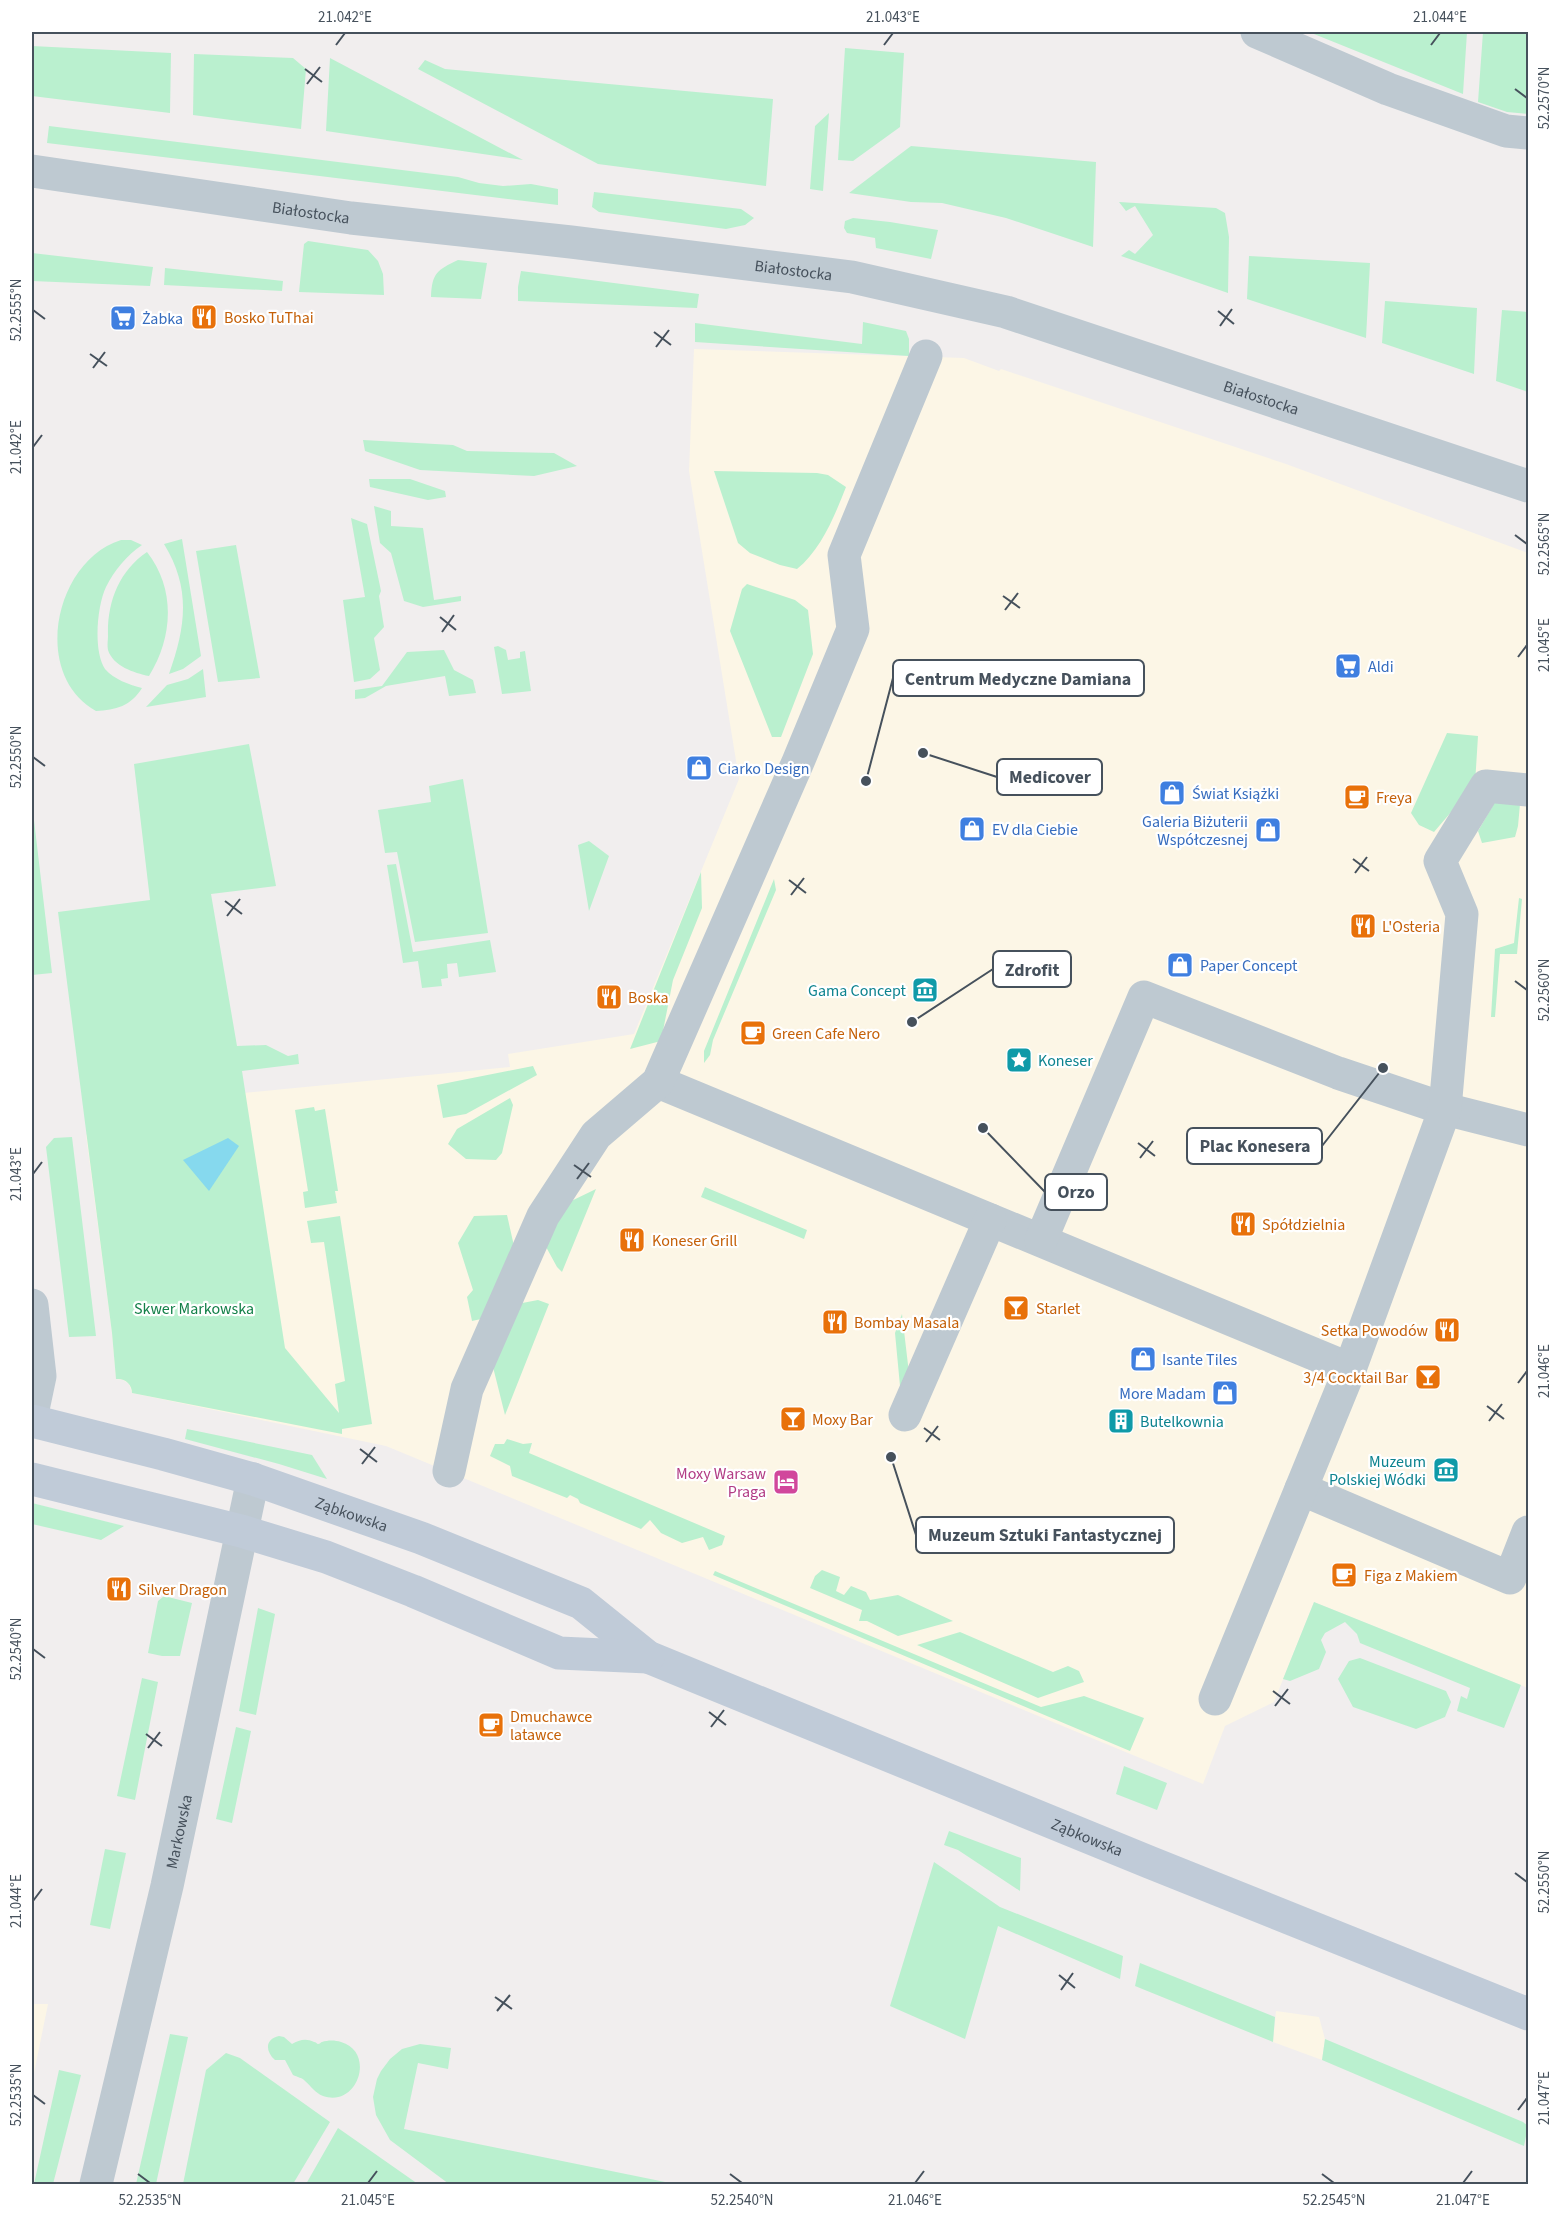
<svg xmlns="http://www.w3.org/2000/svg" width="1560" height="2216" font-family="'Source Sans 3',sans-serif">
<rect width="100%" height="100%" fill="#f1eeee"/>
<path fill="#fcf6e6" d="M 694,349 L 964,358 L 999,371 L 1001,369 L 1286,464 L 1528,553 L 1528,1688 L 1314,1602 L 1274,1702 L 1225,1726 L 1203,1784 L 386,1446 L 132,1393 L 129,1384 L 123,1380 L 116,1379 L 112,1333 L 86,1135 L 150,1102 L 510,1067 L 508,1054 L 634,1034 L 739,779 L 689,471 Z
M 32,2004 L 48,2004 L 32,2083 Z
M 1276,2011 L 1319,2017 L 1325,2039 L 1322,2060 L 1273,2042 Z"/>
<path fill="#baf0cf" d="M 1309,32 L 1467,32 L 1463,94 Z
M 1483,32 L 1528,32 L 1528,114 L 1507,112 L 1478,102 Z
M 32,46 L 171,53 L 170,113 L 32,96 Z
M 845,48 L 904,53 L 900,127 L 853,161 L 838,160 Z
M 194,54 L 293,58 L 306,69 L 301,129 L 193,115 Z
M 330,58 L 523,160 L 326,131 Z
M 425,60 L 445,69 L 773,99 L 766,186 L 598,164 L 418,69 Z
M 829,113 L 823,191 L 810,189 L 815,126 Z
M 49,126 L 458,177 L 479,183 L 503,186 L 531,184 L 558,189 L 558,205 L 47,143 Z
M 911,146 L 1096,162 L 1093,247 L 1006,218 L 942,203 L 911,202 L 849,193 Z
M 594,192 L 741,209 L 754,218 L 745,225 L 726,229 L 599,212 L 592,207 Z
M 1119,202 L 1216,208 L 1225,213 L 1229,237 L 1228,293 L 1121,256 L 1129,250 L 1135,254 L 1153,235 L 1135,206 L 1126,211 Z
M 853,218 L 890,222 L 938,230 L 931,259 L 876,248 L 875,238 L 847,233 L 844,228 L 845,221 Z
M 308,241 L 368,250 L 378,261 L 383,274 L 384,295 L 299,292 L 304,244 Z
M 32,253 L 153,267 L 150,286 L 32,281 Z
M 1249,256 L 1370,263 L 1366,338 L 1247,299 Z
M 458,260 L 487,263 L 481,299 L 431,297 C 432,273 437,270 458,260 Z
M 165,268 L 283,281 L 282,291 L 164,285 Z
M 521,271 L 699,294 L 697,308 L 518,301 L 518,287 Z
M 1385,301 L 1477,308 L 1474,374 L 1382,343 Z
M 1502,310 L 1528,312 L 1528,392 L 1496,381 Z
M 863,322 L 906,331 L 909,339 L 909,356 L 695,342 L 695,323 L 862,344 Z
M 363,440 L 453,445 L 467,451 L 554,453 L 577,466 L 534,476 L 420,470 L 365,451 Z
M 714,471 L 817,473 L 828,475 L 846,487 C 835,515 821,550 797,569 L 780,565 L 750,553 L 738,543 Z
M 369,479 L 410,479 L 445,491 L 446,497 L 428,500 L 370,487 Z
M 374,506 L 391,511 L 391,526 L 423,528 L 434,600 L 461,596 L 461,601 L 423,607 L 404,601 L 391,553 L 380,543 Z
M 351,518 L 367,524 L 381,591 L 379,596 L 384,627 L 374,638 L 380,670 L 370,679 L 354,682 L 343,600 L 365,597 Z
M 182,539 L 201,656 L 183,669 L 169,674 C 186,626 191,588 164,544 Z
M 121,540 L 131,540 L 142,545 C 127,555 114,571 106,587 C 97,606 93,651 105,669 C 113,679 130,685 142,688 C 131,706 116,710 96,711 C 31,675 54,561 121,540 Z
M 236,545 L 260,678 L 218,682 L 196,551 Z
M 147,552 C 176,589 173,637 149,676 C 134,673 113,666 108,650 C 107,645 108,640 108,636 C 107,602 119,571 147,552 Z
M 747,584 L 795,600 L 808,610 L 813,654 L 781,737 L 772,737 L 730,631 L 742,589 Z
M 498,646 L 506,650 L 508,660 L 520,658 L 520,652 L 525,651 L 531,691 L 502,694 L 494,647 Z
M 444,650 L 454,670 L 473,680 L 476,693 L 449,696 L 445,676 L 386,686 L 365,698 L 355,699 L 355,690 L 382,686 L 407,652 Z
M 203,669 L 206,697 L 146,707 L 167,685 L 188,679 Z
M 1447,733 L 1478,736 L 1475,784 L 1434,832 L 1419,825 L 1411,813 Z
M 249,744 L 276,886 L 211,894 L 237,1046 L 266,1045 L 288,1056 L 298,1054 L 299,1064 L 242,1071 L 285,1348 L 339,1413 L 335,1384 L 345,1381 L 324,1242 L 311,1243 L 307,1221 L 340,1216 L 372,1424 L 342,1429 L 342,1434 L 132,1393 C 132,1384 125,1378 116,1379 L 112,1333 L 58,912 L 150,900 L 134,764 Z
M 463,779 L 488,933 L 415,942 L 397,852 L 385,853 L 378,810 L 431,802 L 429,786 Z
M 1521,793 L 1518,826 L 1515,837 L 1482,843 L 1478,831 L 1495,802 Z
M 32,803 L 52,973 L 32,975 Z
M 589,841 L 609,856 L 589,911 L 578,845 Z
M 396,864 L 413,952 L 490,940 L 496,972 L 459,977 L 457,963 L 447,964 L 448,978 L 441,979 L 442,986 L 422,988 L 418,961 L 403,963 L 387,865 Z
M 701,872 L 702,908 L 673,980 L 661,1041 L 630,1049 Z
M 774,879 L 776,890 L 713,1040 L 710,1055 L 704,1063 L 704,1051 Z
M 1519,898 L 1522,899 L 1517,954 L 1500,954 L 1495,1017 L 1491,1017 L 1495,949 L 1514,943 Z
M 533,1066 L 537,1075 L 466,1114 L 443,1118 L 437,1085 Z
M 510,1098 L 513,1105 L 502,1153 L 496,1160 L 466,1159 L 448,1144 L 457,1129 Z
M 314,1107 L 315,1111 L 325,1109 L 338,1191 L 335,1191 L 337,1203 L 305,1208 L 303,1192 L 308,1191 L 295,1110 Z
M 72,1137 L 96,1336 L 69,1337 L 46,1147 L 54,1138 Z
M 705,1187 L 807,1230 L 804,1239 L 701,1197 Z
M 596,1189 L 562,1272 L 557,1267 L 545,1245 L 563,1205 Z
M 507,1215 L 514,1246 L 481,1319 L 472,1321 L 467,1297 L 473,1290 L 458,1243 L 474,1216 Z
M 538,1300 L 549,1304 L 505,1415 L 493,1367 L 517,1304 Z
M 902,1314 L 911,1390 L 900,1386 L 895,1333 Z
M 187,1429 L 312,1455 L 327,1479 L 279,1464 L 185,1439 Z
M 507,1439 L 523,1444 L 532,1443 L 529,1453 L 725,1536 L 722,1545 L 709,1550 L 703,1537 L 682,1543 L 661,1533 L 650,1520 L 641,1529 L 580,1503 L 578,1499 L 570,1495 L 567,1498 L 512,1476 L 510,1466 L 490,1456 L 495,1444 L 504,1444 Z
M 32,1503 L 124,1526 L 101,1540 L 32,1524 Z
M 822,1570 L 840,1577 L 836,1591 L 844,1595 L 851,1586 L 866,1592 L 870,1600 L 898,1595 L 953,1621 L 898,1636 L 867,1621 L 859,1621 L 862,1610 L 810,1588 L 815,1576 Z
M 715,1571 L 1041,1707 L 1084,1696 L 1144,1718 L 1130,1751 L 713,1575 Z
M 164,1596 L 192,1603 L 180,1656 L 162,1656 L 148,1653 L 158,1601 Z
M 1314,1602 L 1521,1685 L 1504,1728 L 1457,1711 L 1461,1696 L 1467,1699 L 1470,1688 L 1360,1643 L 1357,1634 L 1345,1622 L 1325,1633 L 1321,1640 L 1326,1652 L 1319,1669 L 1290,1681 L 1283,1679 Z
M 258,1608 L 275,1614 L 256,1715 L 239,1711 Z
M 960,1632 L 1053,1672 L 1068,1666 L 1079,1671 L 1084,1682 L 1038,1698 L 917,1645 Z
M 1360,1658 L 1446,1691 L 1451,1702 L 1445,1717 L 1416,1729 L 1353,1707 L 1338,1679 L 1349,1661 Z
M 142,1678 L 158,1682 L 135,1800 L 117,1796 Z
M 236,1727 L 251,1731 L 232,1823 L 216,1819 Z
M 1124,1766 L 1167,1783 L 1157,1810 L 1116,1794 Z
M 949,1831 L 1021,1858 L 1020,1891 L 958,1850 L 944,1845 Z
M 105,1849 L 126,1853 L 110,1929 L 90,1925 Z
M 934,1862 L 1000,1907 L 1123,1956 L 1120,1979 L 998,1926 L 965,2039 L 890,2006 Z
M 1140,1963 L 1275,2017 L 1273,2042 L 1135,1986 Z
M 170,2034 L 188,2037 L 156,2184 L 136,2184 Z
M 279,2036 L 284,2037 L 292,2044 C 299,2040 306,2038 314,2042 C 316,2042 317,2044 318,2044 C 320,2044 321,2042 322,2042 C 328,2040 335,2040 341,2042 C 376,2052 358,2108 323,2096 C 315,2093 311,2086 305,2081 C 303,2078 297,2077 293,2075 L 285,2060 L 275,2060 C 265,2051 265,2039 279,2036 Z
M 1325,2039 L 1523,2122 L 1528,2126 L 1524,2146 L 1322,2060 Z
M 420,2044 L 451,2048 L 448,2069 L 418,2063 L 404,2129 L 675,2184 L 449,2184 L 390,2140 L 376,2115 L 373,2097 L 377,2079 L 381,2071 L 390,2059 L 402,2049 Z
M 226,2053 L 240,2058 L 330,2122 L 293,2184 L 233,2184 L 223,2183 L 222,2184 L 183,2184 L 206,2070 Z
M 59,2070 L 81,2075 L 53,2184 L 34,2184 Z
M 338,2128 L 418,2184 L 306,2184 Z"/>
<path fill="#86d9ee" d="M 228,1138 L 239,1146 L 209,1191 L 183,1160 Z"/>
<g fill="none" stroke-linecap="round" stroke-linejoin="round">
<g stroke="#bec9d1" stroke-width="33">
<path d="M 1257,32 L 1388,89 L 1506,131 L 1528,133"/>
<path id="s1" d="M 32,171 L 351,218 L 571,242 L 852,277 L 1006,312 L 1528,486"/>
<path d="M 658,1082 L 1350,1369"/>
<path d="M 1041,1240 L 1144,997 L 1338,1073 L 1445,1109 L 1528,1130"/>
<path d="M 32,1305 L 40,1376 L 32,1414"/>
<path d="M 905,1415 L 990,1220"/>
<path d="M 449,1471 L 467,1389 L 543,1216 L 596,1135 L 658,1082 L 798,762 L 853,629 L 844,555 L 926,356"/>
<path d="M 1301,1489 L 1510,1578 L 1528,1532"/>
<path d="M 1215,1699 L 1350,1369 L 1445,1109 L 1462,914 L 1440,861 L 1486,786 L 1528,790"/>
<path id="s2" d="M 96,2184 L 167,1886 L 253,1479"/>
</g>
<g stroke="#c0cbd8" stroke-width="33">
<path id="s3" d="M 32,1421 L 163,1454 L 253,1479 L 421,1538 L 581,1603 L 648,1657 L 1149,1862 L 1528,2014"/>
<path d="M 32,1479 L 241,1531 L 326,1557 L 413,1591 L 559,1653 L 648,1657"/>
</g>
</g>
<path fill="none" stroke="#46515c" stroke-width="2" d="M 336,45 L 345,33M 884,45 L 893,33M 1431,45 L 1440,33M 305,69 L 322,82M 307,84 L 320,67M 1515,89 L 1527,98M 33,310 L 45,319M 1218,311 L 1234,324M 1220,326 L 1232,309M 654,332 L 671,345M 656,347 L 669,330M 90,354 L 107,366M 93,368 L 105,352M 33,447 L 42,435M 1515,535 L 1527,544M 1003,596 L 1020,608M 1005,610 L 1018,593M 440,617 L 456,630M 442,632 L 454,615M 1518,657 L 1527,645M 33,757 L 45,766M 1353,859 L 1369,871M 1355,873 L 1367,857M 789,880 L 806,893M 791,895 L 804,878M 225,901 L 242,914M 227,916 L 240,899M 1515,981 L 1527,990M 1138,1143 L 1155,1156M 1140,1158 L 1153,1141M 574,1165 L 591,1177M 33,1174 L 42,1162M 577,1179 L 589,1163M 1518,1383 L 1527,1371M 1487,1406 L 1504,1419M 1489,1421 L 1502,1404M 924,1428 L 940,1440M 926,1442 L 938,1426M 360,1449 L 377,1462M 362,1464 L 375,1447M 33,1649 L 45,1658M 1273,1691 L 1290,1704M 1275,1706 L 1288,1689M 709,1712 L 726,1725M 711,1727 L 724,1710M 146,1734 L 162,1746M 148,1748 L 160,1732M 1515,1873 L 1527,1882M 33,1901 L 42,1889M 1059,1975 L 1075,1988M 1061,1990 L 1073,1973M 495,1997 L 512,2009M 497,2011 L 510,1995M 33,2095 L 45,2104M 1518,2110 L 1527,2098M 138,2174 L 150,2183M 730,2174 L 742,2183M 1322,2174 L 1334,2183M 368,2183 L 377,2171M 915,2183 L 924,2171M 1463,2183 L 1472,2171"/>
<defs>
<symbol id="restaurant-square" viewBox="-11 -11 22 22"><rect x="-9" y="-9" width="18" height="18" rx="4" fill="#e8710a" stroke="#fff"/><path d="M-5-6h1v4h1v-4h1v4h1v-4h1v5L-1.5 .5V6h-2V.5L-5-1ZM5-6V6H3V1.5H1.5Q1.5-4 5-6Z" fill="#fff"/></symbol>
<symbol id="supermarket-square" viewBox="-11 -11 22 22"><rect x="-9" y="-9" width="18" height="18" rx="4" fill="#3f7fe0" stroke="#fff"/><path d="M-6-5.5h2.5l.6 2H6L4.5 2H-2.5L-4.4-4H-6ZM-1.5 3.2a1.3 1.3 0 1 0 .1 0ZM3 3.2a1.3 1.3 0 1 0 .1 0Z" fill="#fff"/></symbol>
<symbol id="shop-square" viewBox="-11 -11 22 22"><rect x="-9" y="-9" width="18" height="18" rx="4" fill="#3f7fe0" stroke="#fff"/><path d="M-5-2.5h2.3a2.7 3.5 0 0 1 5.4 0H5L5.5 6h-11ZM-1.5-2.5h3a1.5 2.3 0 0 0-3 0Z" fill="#fff"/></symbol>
<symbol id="cafe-square" viewBox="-11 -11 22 22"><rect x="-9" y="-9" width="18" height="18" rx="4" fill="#e8710a" stroke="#fff"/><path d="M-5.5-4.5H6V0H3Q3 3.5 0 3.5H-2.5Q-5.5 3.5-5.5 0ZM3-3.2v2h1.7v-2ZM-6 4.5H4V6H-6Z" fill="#fff"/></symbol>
<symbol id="museum-square" viewBox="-11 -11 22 22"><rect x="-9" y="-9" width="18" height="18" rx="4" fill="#0f9aa8" stroke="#fff"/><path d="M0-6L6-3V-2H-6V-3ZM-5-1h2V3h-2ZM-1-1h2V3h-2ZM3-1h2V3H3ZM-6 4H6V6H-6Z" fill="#fff"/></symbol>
<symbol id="sight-square" viewBox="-11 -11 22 22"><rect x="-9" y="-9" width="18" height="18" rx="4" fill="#0f9aa8" stroke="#fff"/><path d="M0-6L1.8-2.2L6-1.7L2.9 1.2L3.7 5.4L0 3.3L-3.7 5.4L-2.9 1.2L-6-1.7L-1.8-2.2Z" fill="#fff"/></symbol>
<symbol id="bar-square" viewBox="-11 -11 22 22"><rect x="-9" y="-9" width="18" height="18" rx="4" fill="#e8710a" stroke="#fff"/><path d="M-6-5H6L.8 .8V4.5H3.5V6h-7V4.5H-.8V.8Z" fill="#fff"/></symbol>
<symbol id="building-square" viewBox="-11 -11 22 22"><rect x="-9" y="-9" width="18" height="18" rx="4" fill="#0f9aa8" stroke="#fff"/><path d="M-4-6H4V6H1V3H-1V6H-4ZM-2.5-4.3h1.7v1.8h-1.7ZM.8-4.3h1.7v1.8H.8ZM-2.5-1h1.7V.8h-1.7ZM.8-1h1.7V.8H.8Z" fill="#fff"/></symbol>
<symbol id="hotel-square" viewBox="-11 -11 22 22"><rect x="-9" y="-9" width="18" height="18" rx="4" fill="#d1479c" stroke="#fff"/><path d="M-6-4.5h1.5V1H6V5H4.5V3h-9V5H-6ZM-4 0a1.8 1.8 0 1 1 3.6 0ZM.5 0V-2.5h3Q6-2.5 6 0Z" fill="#fff"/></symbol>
</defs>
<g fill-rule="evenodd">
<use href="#restaurant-square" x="189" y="302" width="30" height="30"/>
<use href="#supermarket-square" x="108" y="303" width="30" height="30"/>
<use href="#supermarket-square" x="1333" y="651" width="30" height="30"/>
<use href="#shop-square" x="684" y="753" width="30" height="30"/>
<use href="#shop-square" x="1157" y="778" width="30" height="30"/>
<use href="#cafe-square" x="1342" y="782" width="30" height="30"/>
<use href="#shop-square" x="957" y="814" width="30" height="30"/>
<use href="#shop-square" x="1253" y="815" width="30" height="30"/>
<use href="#restaurant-square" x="1348" y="911" width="30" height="30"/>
<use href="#shop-square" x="1165" y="950" width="30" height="30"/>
<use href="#museum-square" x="910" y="975" width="30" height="30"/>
<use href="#restaurant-square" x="594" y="982" width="30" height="30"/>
<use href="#cafe-square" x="738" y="1018" width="30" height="30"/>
<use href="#sight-square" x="1004" y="1045" width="30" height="30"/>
<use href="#restaurant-square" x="1228" y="1209" width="30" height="30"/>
<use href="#restaurant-square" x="617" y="1225" width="30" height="30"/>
<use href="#bar-square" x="1001" y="1293" width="30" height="30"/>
<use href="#restaurant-square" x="820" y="1307" width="30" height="30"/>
<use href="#restaurant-square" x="1432" y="1315" width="30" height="30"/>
<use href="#shop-square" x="1128" y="1344" width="30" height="30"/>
<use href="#bar-square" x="1413" y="1362" width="30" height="30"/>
<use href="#shop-square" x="1210" y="1378" width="30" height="30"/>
<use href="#bar-square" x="778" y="1404" width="30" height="30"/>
<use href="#building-square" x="1106" y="1406" width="30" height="30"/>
<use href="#museum-square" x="1431" y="1455" width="30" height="30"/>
<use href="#hotel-square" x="771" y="1467" width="30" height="30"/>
<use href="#cafe-square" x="1329" y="1560" width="30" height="30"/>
<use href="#restaurant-square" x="104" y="1574" width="30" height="30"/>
<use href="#cafe-square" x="476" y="1710" width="30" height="30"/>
</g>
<g text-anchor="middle" stroke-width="4.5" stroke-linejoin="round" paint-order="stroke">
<g font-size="16" fill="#46515c" stroke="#fff">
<text dy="6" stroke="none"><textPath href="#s1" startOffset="282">Białostocka</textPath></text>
<text dy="6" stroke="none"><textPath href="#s1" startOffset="768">Białostocka</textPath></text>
<text dy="6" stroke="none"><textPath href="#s1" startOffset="1254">Białostocka</textPath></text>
<text dy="6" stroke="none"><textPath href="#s3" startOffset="333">Ząbkowska</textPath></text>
<text dy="6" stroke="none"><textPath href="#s2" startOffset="362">Markowska</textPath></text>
<text dy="6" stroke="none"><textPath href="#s3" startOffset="1140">Ząbkowska</textPath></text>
</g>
<g font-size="16" fill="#c56008" stroke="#fff" text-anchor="start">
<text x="224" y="323">Bosko TuThai</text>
<text x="1376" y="803">Freya</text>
<text x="1382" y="932">L'Osteria</text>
<text x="628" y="1003">Boska</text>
<text x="772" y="1039">Green Cafe Nero</text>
<text x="1262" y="1230">Spółdzielnia</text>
<text x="652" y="1246">Koneser Grill</text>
<text x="1036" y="1314">Starlet</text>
<text x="854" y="1328">Bombay Masala</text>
<text x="1428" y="1336" text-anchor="end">Setka Powodów</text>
<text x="1408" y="1383" text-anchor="end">3/4 Cocktail Bar</text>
<text x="812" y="1425">Moxy Bar</text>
<text x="1364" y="1581">Figa z Makiem</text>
<text x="138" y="1595">Silver Dragon</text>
<text x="510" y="1722">Dmuchawce<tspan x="510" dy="18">latawce</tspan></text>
</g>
<g font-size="16" fill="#366cbe" stroke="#fff" text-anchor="start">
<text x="142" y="324">Żabka</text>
<text x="1368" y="672">Aldi</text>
<text x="718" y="774">Ciarko Design</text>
<text x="1192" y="799">Świat Książki</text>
<text x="1248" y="827" text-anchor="end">Galeria Biżuterii<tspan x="1248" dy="18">Współczesnej</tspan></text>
<text x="992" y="835">EV dla Ciebie</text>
<text x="1200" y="971">Paper Concept</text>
<text x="1162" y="1365">Isante Tiles</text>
<text x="1206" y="1399" text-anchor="end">More Madam</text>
</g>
<g font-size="16" fill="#0d838f" stroke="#fff" text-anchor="end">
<text x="906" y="996">Gama Concept</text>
<text x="1038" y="1066" text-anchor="start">Koneser</text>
<text x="1140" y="1427" text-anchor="start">Butelkownia</text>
<text x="1426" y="1467">Muzeum<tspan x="1426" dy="18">Polskiej Wódki</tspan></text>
</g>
<g font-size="16" fill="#148049" stroke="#fff">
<text x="194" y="1314">Skwer Markowska</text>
</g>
<g font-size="16" fill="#b23c85" stroke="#fff" text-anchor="end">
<text x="766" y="1479">Moxy Warsaw<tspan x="766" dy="18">Praga</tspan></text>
</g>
</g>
<path fill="none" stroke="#46515c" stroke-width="2" d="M866 781L893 678M923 753L997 777M912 1022L993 969M1383 1068L1322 1146M983 1128L1045 1192M891 1457L916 1535"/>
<g fill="#46515c" stroke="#fff" stroke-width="2">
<circle cx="866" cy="781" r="6"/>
<circle cx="923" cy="753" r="6"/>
<circle cx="912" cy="1022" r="6"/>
<circle cx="1383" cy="1068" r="6"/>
<circle cx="983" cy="1128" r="6"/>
<circle cx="891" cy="1457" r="6"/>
</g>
<g fill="#fff" stroke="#46515c" stroke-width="2">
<rect x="893" y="660" width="251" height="36" rx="6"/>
<rect x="997" y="759" width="105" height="36" rx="6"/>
<rect x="993" y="951" width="78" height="36" rx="6"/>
<rect x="1187" y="1128" width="135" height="36" rx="6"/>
<rect x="1045" y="1174" width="62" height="36" rx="6"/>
<rect x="916" y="1517" width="258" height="36" rx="6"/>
</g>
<g font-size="18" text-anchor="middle" font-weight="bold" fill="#46515c">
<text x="1018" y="685">Centrum Medyczne Damiana</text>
<text x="1050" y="783">Medicover</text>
<text x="1032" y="976">Zdrofit</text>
<text x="1255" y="1152">Plac Konesera</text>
<text x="1076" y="1198">Orzo</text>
<text x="1045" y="1541">Muzeum Sztuki Fantastycznej</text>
</g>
<rect width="1560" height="2216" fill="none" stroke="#ffffff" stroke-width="66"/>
<rect x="33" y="33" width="1494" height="2150" fill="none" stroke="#46515c" stroke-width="2"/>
<g font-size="15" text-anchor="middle" fill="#46515c">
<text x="345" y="22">21.042°E</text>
<text x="893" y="22">21.043°E</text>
<text x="1440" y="22">21.044°E</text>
<text transform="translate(1544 98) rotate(-90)" y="5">52.2570°N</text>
<text transform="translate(16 310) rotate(-90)" y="5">52.2555°N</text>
<text transform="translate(16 447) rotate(-90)" y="5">21.042°E</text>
<text transform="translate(1544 544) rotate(-90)" y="5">52.2565°N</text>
<text transform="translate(1544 645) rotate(-90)" y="5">21.045°E</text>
<text transform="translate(16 757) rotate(-90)" y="5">52.2550°N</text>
<text transform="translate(1544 990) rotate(-90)" y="5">52.2560°N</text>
<text transform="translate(16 1174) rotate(-90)" y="5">21.043°E</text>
<text transform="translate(1544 1371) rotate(-90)" y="5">21.046°E</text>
<text transform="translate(16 1649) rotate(-90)" y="5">52.2540°N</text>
<text transform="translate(1544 1882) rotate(-90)" y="5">52.2550°N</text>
<text transform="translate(16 1901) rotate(-90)" y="5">21.044°E</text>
<text transform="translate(16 2095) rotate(-90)" y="5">52.2535°N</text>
<text transform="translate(1544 2098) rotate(-90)" y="5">21.047°E</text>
<text x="150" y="2205">52.2535°N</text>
<text x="368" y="2205">21.045°E</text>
<text x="742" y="2205">52.2540°N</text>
<text x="915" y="2205">21.046°E</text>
<text x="1334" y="2205">52.2545°N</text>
<text x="1463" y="2205">21.047°E</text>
</g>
</svg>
